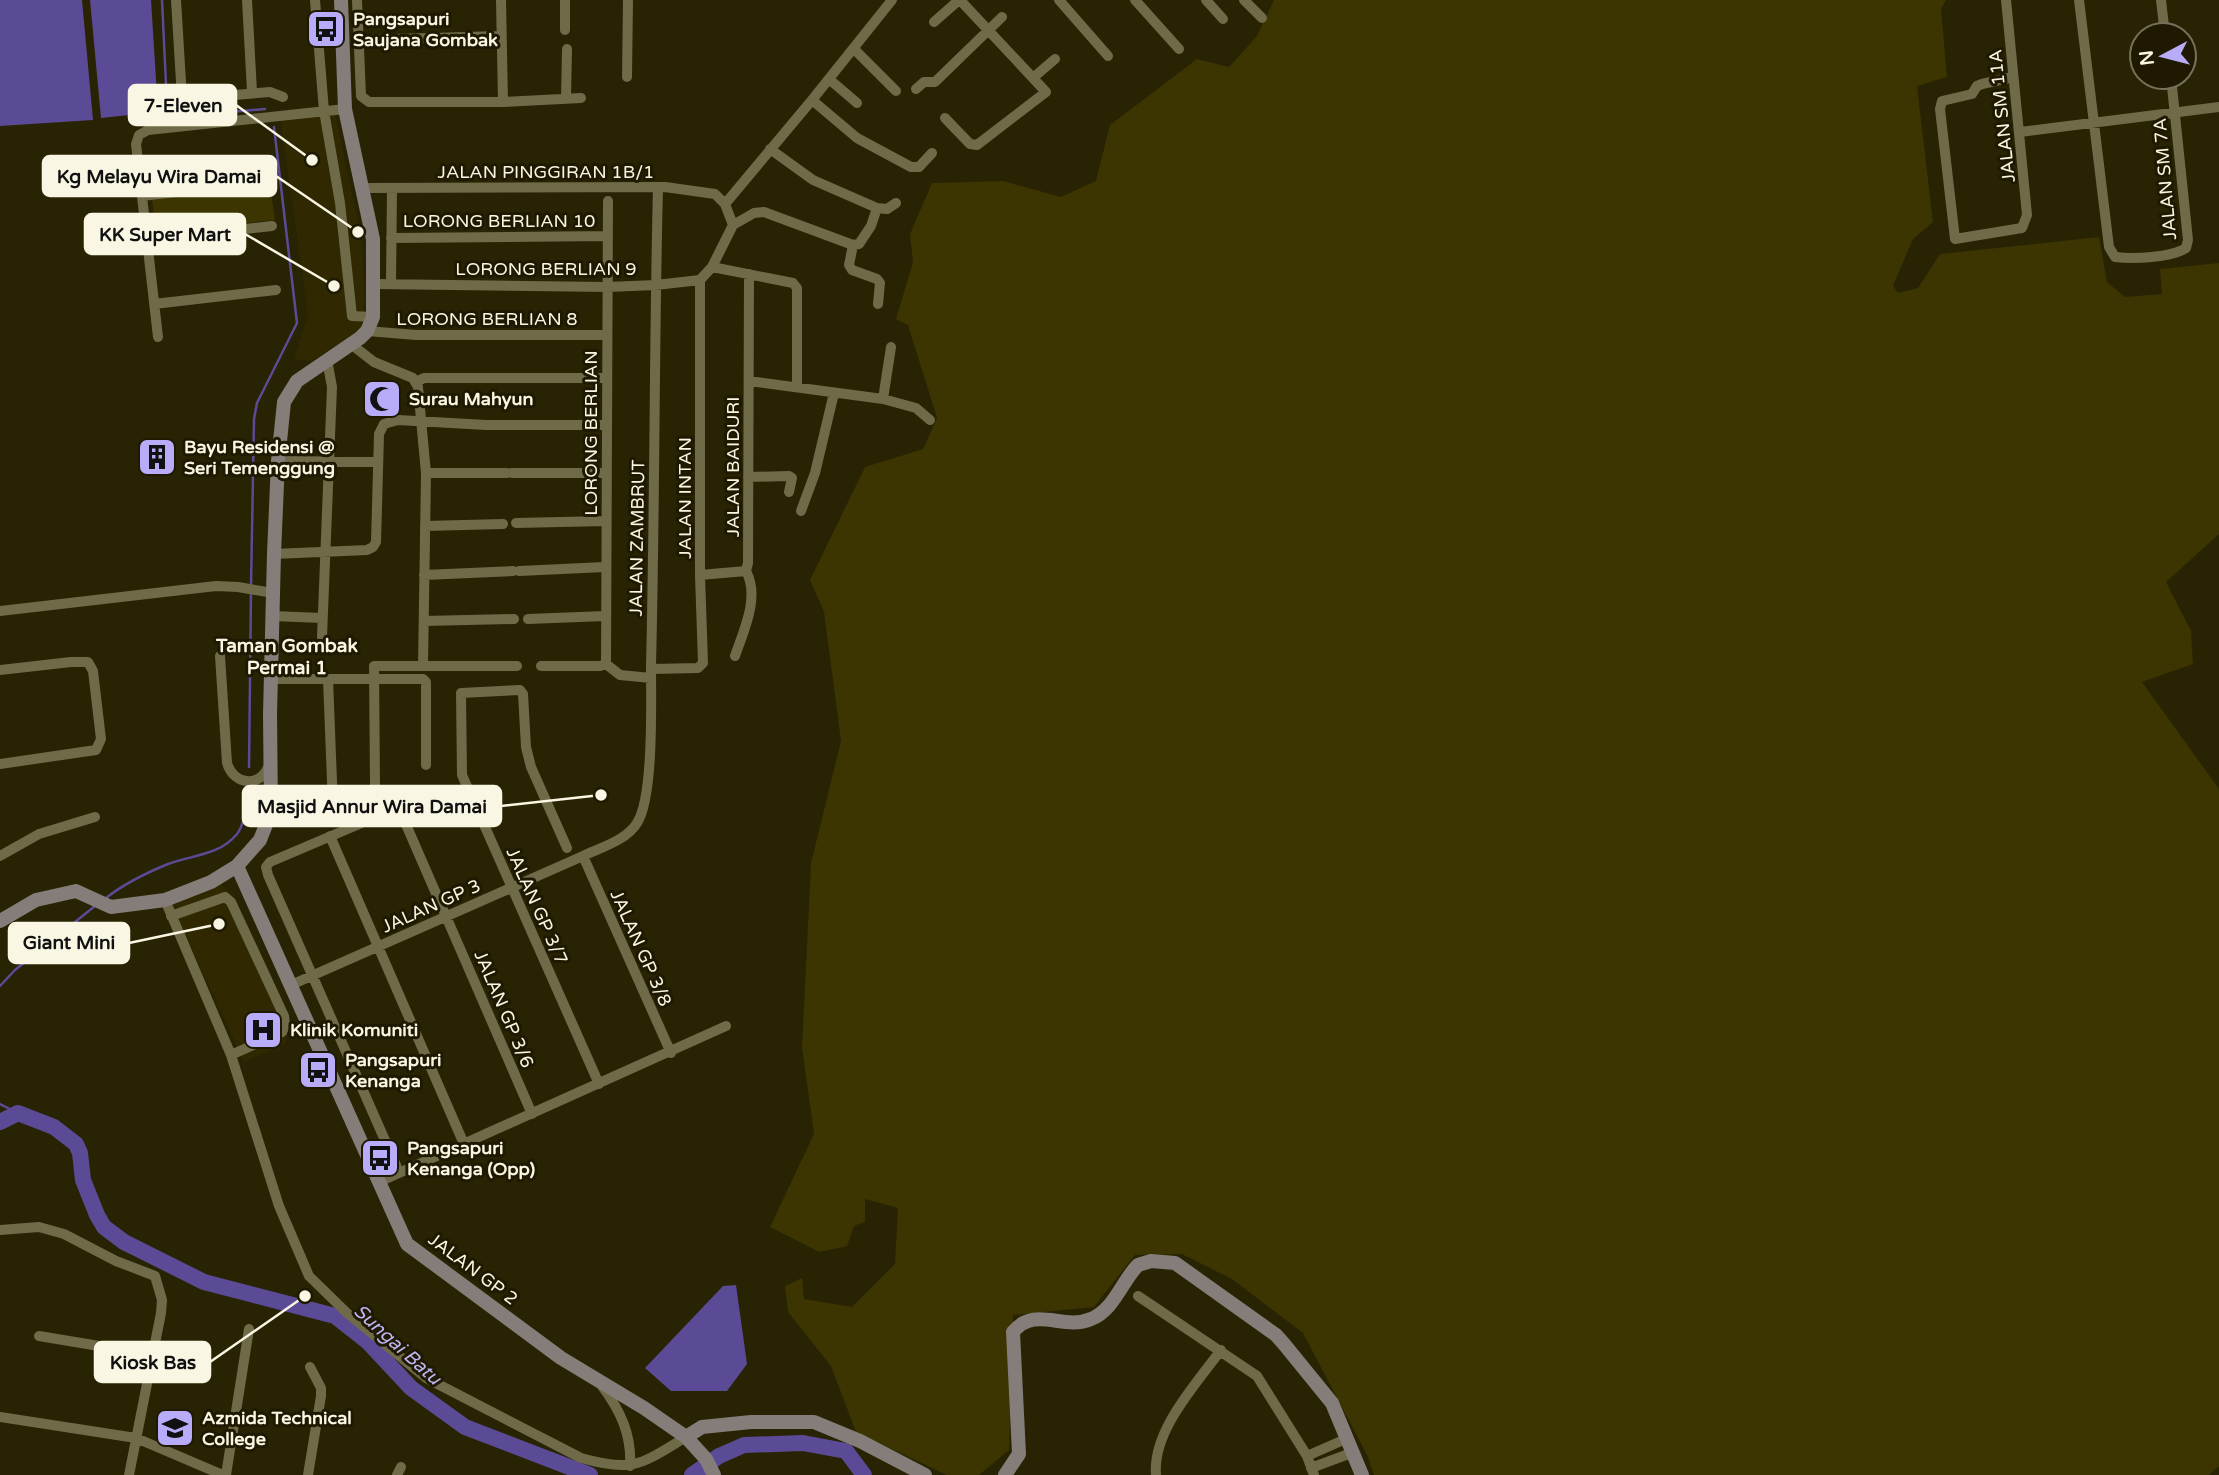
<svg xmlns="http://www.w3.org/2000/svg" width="2219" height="1475" font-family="'Varela Round',sans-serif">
<rect width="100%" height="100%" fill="#282303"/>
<path fill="#2f2800" d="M 335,112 L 361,236 L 365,299 L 361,326 L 352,336 L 312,361 L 294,359 L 308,315 L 280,117 Z
M 220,883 L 234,897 L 290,1023 L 285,1044 L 244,1062 L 171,904 Z"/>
<path fill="#3c3401" d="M 1274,0 L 1946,0 L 1941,9 L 1947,77 L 1917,86 L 1933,222 L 1913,239 L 1893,286 L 1898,293 L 1918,288 L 1940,254 L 2099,237 L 2107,282 L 2125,297 L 2162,294 L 2160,269 L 2219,263 L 2219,534 L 2166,582 L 2191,631 L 2193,664 L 2142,682 L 2219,789 L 2219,1466 L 2209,1475 L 1374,1475 L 1367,1455 L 1303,1333 L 1232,1279 L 1182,1254 L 1135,1255 L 1094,1307 L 1013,1315 L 1009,1450 L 979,1475 L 947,1475 L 856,1432 L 831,1366 L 788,1312 L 785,1286 L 802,1278 L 804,1299 L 852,1307 L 895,1264 L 898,1208 L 865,1199 L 865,1222 L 854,1226 L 847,1246 L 819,1252 L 770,1227 L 814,1134 L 802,1047 L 811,863 L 841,741 L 824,612 L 810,580 L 865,467 L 923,449 L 937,418 L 908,325 L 896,319 L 913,262 L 910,234 L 932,183 L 1003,181 L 1061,197 L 1096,181 L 1110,125 L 1197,59 L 1229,67 L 1257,36 Z
M 270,186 L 275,220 L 156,232 L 152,200 Z"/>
<path fill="#5b4a95" d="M 0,0 L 82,0 L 93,120 L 0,126 Z
M 90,0 L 151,0 L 158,112 L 101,118 Z
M 736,1285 L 747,1364 L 727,1391 L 671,1391 L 645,1368 L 723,1286 Z"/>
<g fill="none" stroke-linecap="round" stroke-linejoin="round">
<path stroke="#5b4a95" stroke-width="2.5" d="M 162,0 L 167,105 L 171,117 L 265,109
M 251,586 L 254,419 L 257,403 L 297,323 L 274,127
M 249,767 L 251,592
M 106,898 C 125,883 146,873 168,864 C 191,855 219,856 237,834 C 246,822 246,802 248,787
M 0,986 L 15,970 L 95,906
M 0,1104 L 18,1113"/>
<path stroke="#5b4a95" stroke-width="16" d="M 0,1122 L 18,1113 L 54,1127 L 76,1144 L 80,1153 L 83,1180 L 97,1215 L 104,1227 L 124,1242 L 204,1282 L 335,1316 L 368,1342 L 411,1388 L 465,1427 L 590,1475
M 692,1475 L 719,1456 L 744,1445 L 803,1443 L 846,1451 L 864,1475"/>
<path stroke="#6f6a48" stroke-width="10" d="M 176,0 L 182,98 L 185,99 L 270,92 L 283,97
M 247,0 L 252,92
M 315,0 L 324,111 L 340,203 L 352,316 L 373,317
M 357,0 L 361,96 L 369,102 L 503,102 L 581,98
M 501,0 L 503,102
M 565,0 L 565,30
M 1059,0 L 1108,56
M 1135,0 L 1179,49
M 1206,0 L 1223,19
M 1244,0 L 1262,18
M 2006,0 L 2027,215 L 2022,228 L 1955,239 L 1940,109 L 1942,101 L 1972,94 L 1977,86 L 1982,84 L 2013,77
M 2079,0 L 2109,247 L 2115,257 C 2133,259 2171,258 2186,248 L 2188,240 L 2171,77
M 2161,0 L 2165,35
M 934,22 L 959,0
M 359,40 L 501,36
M 854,49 L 896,91
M 627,77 L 628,0
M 1034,77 L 1055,59
M 829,79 L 857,103
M 916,89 L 924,82 L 935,82 L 1002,17
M 566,98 L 567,49
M 812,100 L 857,138 L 911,167 L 919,167 L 932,153
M 945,118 L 970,144 L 977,145 L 1046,92 L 960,0
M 2020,132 L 2219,107
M 770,149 L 813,180 L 877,208 L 887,209 L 896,203
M 363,188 L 665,187 L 715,194 L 725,204 L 733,225
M 142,196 L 264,182
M 725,204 L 812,100 L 892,0
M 391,238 L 608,236
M 147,240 L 272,226
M 853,245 L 849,265 L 852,270 L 877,279 L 880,283 L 878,304
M 712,267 L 793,283 L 797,288 L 797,387
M 374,284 L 607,287 L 656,285 L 700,280 L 712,267 L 733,225 L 754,213 L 764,212 L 853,245 L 859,244 L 871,226 L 877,208
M 391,284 L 392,189
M 154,304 L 276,290
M 367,331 L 416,335 L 607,335
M 158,337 L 136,144 L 139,135 L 148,130 L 345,109
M 352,345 L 374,362 L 413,378 L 418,387 L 426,473 L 423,666
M 749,381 L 883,399 L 891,347
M 416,382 L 424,378 L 607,378
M 883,399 L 916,408 L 930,420
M 278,461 L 378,462
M 426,473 L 507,473
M 512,473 L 606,473
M 748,477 L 789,476 L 792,478 L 789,492
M 801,511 L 815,473 L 834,393
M 516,523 L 606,521
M 425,526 L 503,524
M 274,554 L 367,550 L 373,547 L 376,542 L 379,434 L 384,424 L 398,420 L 486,425 L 606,425
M 519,571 L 605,567
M 424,575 L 513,571
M 700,575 L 746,571
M 0,611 L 216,586 L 238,587 L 273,593
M 273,616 L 322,618
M 528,619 L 605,616
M 424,621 L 514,619
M 322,637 L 332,387 L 327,360
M 220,656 L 227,763 C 234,786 261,788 269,765
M 735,656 C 744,630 760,597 746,571 L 748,563 L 749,274
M 606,664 L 608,201
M 606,664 L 620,675 L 651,678
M 541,666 L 600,666 L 606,664
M 651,669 L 698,668 L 703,663 L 700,575 L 700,280
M 0,670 L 71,662 L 88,662 L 93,671 L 101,739 L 96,750 L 0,764
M 271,679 L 423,679 L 426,682 L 426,765
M 328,679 L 333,807
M 271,812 L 361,804 C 373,800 375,796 375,783 L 374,666 L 517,666
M 330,836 L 464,1144
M 567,848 L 531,767 L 526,747 L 523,694 L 520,690 L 461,693 L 462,775 L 599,1084
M 0,856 L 39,834 L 95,817
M 583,856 L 671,1053
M 165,900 L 231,1055 L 279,1206 L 309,1276 L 347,1313 L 426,1378 L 581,1458 C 634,1473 641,1464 686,1437
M 171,916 L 225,897 L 231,902 L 284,1016 L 285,1025 L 282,1032 L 231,1055
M 291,985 L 583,856 C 600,848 627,840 637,823 C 654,797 651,700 651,665 C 655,506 654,346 658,187
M 399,1172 L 268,875 L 266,867 L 270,862 L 390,811 L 397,809 L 401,813 L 532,1114
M 379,1182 L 726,1026
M 0,1230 L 39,1227 L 64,1234 L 116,1261 L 155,1276 L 162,1300 L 161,1313 L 129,1475
M 1138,1296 L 1257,1376 L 1307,1456 L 1314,1475
M 39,1336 L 153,1355
M 602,1386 C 620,1410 632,1435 630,1466
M 0,1417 L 136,1438 L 223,1475
M 1307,1456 L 1348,1438
M 1311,1468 L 1354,1452
M 226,1475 L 249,1329
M 308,1475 L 321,1396 L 321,1388 L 310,1367
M 397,1475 L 401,1467
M 1156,1475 C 1152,1431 1196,1384 1221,1350"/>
<path stroke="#847d79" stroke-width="14" d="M 237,866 L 407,1244 L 561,1358 L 644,1408 L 686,1437 L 706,1459 L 714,1475
M 0,921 L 36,900 L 76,891 L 111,907 L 165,900 L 211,882 L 237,866 L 260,840 L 271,812 L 270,714 L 274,554 L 278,461 L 284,402 L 297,381 L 360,338 L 367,331 L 373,317 L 373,239 L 345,109 L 341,0
M 686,1437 L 702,1427 L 751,1422 L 814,1422 L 860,1441 L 925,1475
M 1005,1475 L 1019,1454 L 1013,1332 C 1035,1305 1063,1331 1091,1319 C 1114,1310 1122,1281 1138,1265 L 1151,1261 L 1175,1263 L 1276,1335 L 1284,1344 L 1332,1403 L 1362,1475"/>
</g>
<defs>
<symbol id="bus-square" viewBox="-11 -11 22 22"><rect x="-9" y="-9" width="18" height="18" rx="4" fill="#b8abf7" stroke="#1e1900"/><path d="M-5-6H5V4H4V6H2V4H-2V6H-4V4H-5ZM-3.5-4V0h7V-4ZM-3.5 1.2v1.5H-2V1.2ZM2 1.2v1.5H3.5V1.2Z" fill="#111"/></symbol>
<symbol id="mosque-square" viewBox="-11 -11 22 22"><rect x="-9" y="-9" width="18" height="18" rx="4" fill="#b8abf7" stroke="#1e1900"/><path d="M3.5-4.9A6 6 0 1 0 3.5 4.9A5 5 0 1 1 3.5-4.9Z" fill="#111"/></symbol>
<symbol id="building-square" viewBox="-11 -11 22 22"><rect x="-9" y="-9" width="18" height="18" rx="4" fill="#b8abf7" stroke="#1e1900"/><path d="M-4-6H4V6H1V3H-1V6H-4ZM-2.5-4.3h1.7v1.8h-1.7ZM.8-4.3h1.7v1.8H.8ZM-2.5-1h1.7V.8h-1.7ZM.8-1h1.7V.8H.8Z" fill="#111"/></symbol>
<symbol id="hospital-square" viewBox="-11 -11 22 22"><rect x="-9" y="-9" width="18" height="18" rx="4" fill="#b8abf7" stroke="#1e1900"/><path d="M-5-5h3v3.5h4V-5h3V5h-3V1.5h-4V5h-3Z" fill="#111"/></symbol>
<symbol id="university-square" viewBox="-11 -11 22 22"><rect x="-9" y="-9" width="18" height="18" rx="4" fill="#b8abf7" stroke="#1e1900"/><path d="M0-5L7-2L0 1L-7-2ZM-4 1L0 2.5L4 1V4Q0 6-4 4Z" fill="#111"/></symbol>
</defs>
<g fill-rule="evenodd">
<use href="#bus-square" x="304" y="7" width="44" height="44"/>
<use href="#mosque-square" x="360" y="377" width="44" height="44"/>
<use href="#building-square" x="135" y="435" width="44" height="44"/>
<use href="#hospital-square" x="241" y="1008" width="44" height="44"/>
<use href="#bus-square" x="296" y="1048" width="44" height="44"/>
<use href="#bus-square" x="358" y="1136" width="44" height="44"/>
<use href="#university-square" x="153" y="1406" width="44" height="44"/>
</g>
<g text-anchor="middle" stroke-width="6" stroke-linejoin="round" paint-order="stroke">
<g font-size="18" font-weight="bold" fill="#f9f6e3" stroke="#1e1900" text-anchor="start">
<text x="353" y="25">Pangsapuri<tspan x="353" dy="21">Saujana Gombak</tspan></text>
<text x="409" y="405">Surau Mahyun</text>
<text x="184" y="453">Bayu Residensi @<tspan x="184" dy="21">Seri Temenggung</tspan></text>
<text x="290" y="1036">Klinik Komuniti</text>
<text x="345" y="1066">Pangsapuri<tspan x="345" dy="21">Kenanga</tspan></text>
<text x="407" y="1154">Pangsapuri<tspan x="407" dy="21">Kenanga (Opp)</tspan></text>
<text x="202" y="1424">Azmida Technical<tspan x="202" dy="21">College</tspan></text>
</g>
<g font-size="18" fill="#f9f6e3" stroke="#1e1900">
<text transform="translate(2002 116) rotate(-96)" y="6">JALAN SM 11A</text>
<text x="546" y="178">JALAN PINGGIRAN 1B/1</text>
<text transform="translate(2165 179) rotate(-95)" y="6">JALAN SM 7A</text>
<text x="499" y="227">LORONG BERLIAN 10</text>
<text x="546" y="275">LORONG BERLIAN 9</text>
<text x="487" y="325">LORONG BERLIAN 8</text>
<text transform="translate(591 433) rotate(-90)" y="6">LORONG BERLIAN</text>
<text transform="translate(733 467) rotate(-90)" y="6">JALAN BAIDURI</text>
<text transform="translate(685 498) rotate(-90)" y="6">JALAN INTAN</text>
<text transform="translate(637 538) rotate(-89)" y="6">JALAN ZAMBRUT</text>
<text transform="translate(431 906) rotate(-24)" y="6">JALAN GP 3</text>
<text transform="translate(537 906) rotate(66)" y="6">JALAN GP 3/7</text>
<text transform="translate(641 948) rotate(66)" y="6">JALAN GP 3/8</text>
<text transform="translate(504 1009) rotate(67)" y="6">JALAN GP 3/6</text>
<text transform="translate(473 1269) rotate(37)" y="6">JALAN GP 2</text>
</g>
<g font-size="19" font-weight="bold" fill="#f9f6e3" stroke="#1e1900">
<text x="287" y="652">Taman Gombak<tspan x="287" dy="22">Permai 1</tspan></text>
</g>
<g font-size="19" font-style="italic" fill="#bfb5f4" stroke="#1e1900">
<text transform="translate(398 1344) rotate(42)" y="7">Sungai Batu</text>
</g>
</g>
<path fill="none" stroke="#f9f6e3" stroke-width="2.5" d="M312 160L236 105M358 232L276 176M334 286L245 234M601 795L501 806M219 924L129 943M305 1296L210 1362"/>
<g fill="#f9f6e3" stroke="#1e1900" stroke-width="2.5">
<circle cx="312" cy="160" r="7"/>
<circle cx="358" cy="232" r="7"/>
<circle cx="334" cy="286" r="7"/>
<circle cx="601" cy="795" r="7"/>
<circle cx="219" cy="924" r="7"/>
<circle cx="305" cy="1296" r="7"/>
</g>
<g fill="#f9f6e3" stroke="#f9f6e3" stroke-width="2.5">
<rect x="129" y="85" width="107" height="40" rx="7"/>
<rect x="43" y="156" width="233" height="40" rx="7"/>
<rect x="85" y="214" width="160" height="40" rx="7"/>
<rect x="243" y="786" width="258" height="40" rx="7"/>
<rect x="9" y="923" width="120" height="40" rx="7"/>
<rect x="95" y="1342" width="115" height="40" rx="7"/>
</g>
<g font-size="19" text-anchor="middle" font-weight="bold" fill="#111">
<text x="183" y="112">7-Eleven</text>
<text x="159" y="183">Kg Melayu Wira Damai</text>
<text x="165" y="241">KK Super Mart</text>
<text x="372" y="813">Masjid Annur Wira Damai</text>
<text x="69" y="949">Giant Mini</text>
<text x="153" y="1369">Kiosk Bas</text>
</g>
<g transform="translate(2163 56) rotate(263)"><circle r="33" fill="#1e1900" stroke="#76715b" stroke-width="2"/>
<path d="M0-5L12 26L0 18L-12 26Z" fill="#b8abf7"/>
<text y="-10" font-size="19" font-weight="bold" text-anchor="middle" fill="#f9f6e3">N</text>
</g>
</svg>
